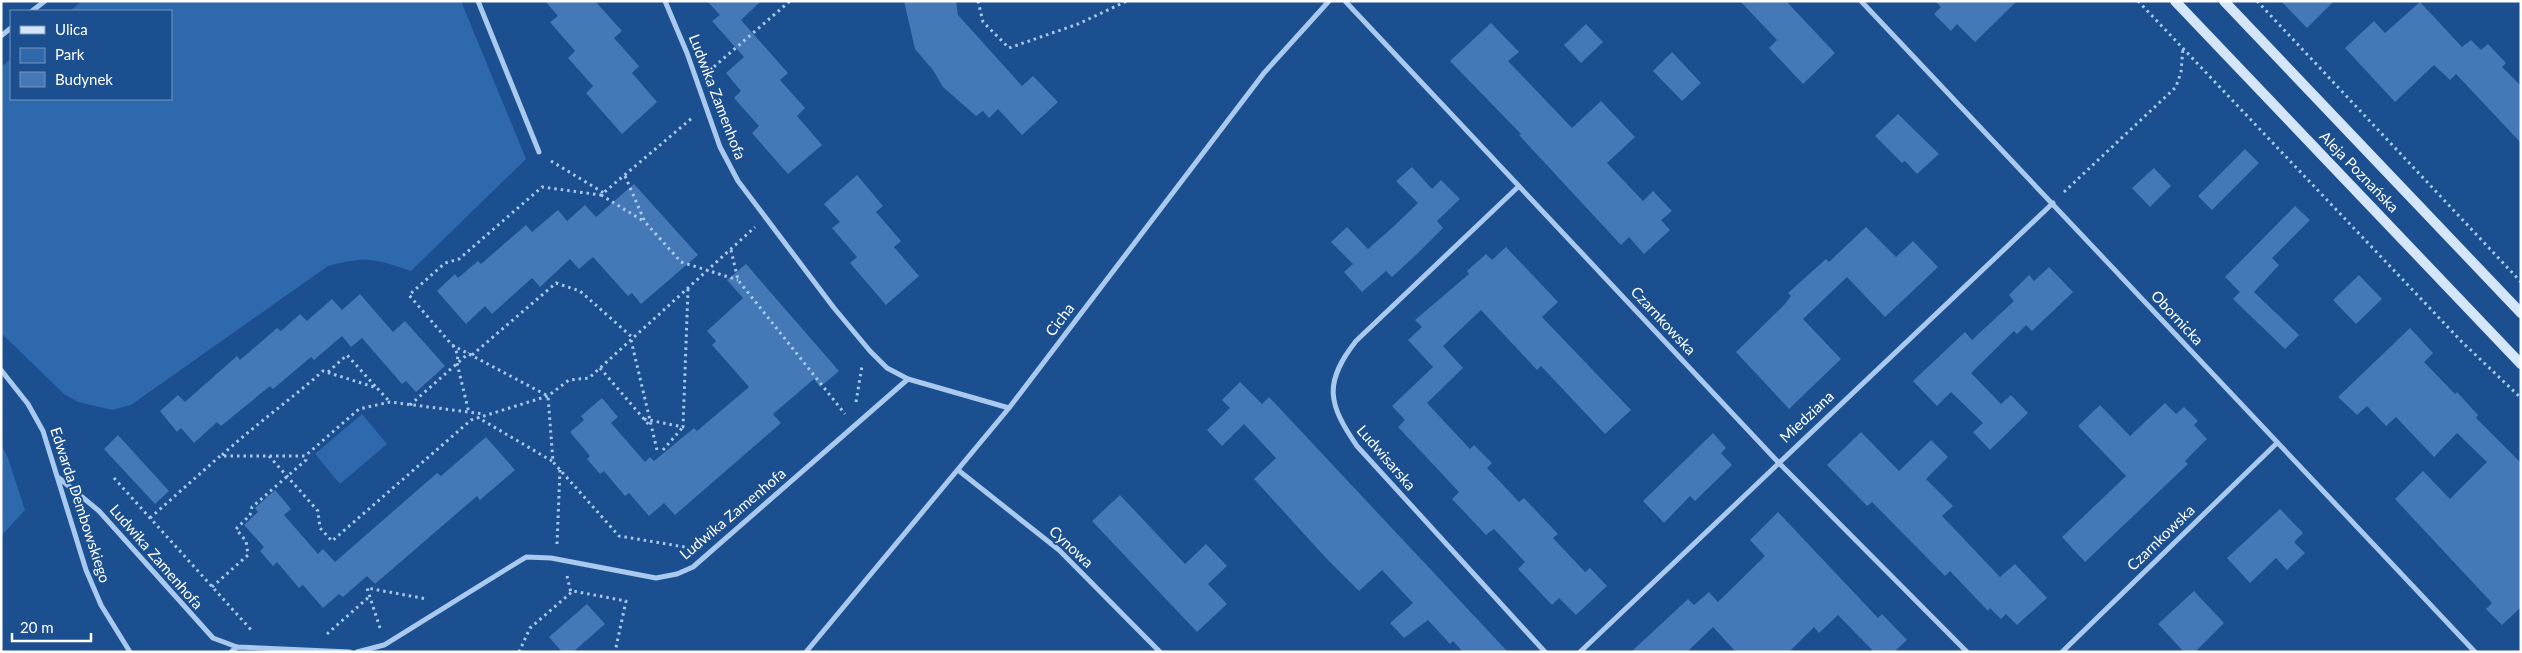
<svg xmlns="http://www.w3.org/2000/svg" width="2522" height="653" font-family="Lato,sans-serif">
<rect width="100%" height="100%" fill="#1b4f8f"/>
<path fill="#2e69ad" d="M 82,1 L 461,1 L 526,159 L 411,271 C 374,258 365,256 328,266 L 131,405 L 112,410 L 78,402 L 64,394 L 1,333 L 1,67 L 11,59 L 11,99 L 171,99 L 171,11 L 70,11 Z
M 362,414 L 387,444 L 340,484 L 315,454 Z
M 1,444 L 8,458 L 25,510 L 1,536 Z"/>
<path fill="#4478b7" d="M 545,1 L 595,1 L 622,31 L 614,38 L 639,66 L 632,73 L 657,102 L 622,134 L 586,93 L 593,86 L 568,58 L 575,51 L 550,22 L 558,16 Z
M 707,1 L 761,1 L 741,20 L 788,73 L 780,80 L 805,108 L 797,116 L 822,145 L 788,174 L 752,133 L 759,126 L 734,98 L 741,91 L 726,73 L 744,57 L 712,21 L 720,15 Z
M 904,1 L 956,1 L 958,15 L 1022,86 L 1033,76 L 1058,102 L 1022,135 L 998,109 L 989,118 L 983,111 L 976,116 L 943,87 L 933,70 L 915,49 Z
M 1740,1 L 1786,1 L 1835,53 L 1803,84 L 1769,48 L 1777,40 Z
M 1935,1 L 2017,1 L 1975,42 L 1957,24 L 1951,31 L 1934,14 L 1941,7 Z
M 2281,1 L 2334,1 L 2307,28 Z
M 2420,2 L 2462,47 L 2471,40 L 2481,50 L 2488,44 L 2506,63 L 2502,67 L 2521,86 L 2521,143 L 2456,74 L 2450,80 L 2434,65 L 2395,102 L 2345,48 L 2374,21 L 2385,33 Z
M 1491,23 L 1519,52 L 1508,61 L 1572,128 L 1601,101 L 1635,137 L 1607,163 L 1643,201 L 1653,191 L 1672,211 L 1661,220 L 1670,230 L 1644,254 L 1629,237 L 1621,245 L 1519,135 L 1521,134 L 1450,61 Z
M 1586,24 L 1603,42 L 1581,63 L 1564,45 Z
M 1672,52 L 1701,83 L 1682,101 L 1653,71 Z
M 1898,114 L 1939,154 L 1917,174 L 1905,161 L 1902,163 L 1875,136 Z
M 2245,149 L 2259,163 L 2212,210 L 2198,196 Z
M 1412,167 L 1432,189 L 1441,180 L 1460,199 L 1437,221 L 1443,228 L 1418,253 L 1392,277 L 1386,271 L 1362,292 L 1344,272 L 1353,264 L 1331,242 L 1347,227 L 1368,249 L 1393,227 L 1418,203 L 1396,181 Z
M 2154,168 L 2171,186 L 2150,207 L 2132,188 Z
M 857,175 L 883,206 L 876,212 L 901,241 L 894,247 L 919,276 L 886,305 L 850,263 L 857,257 L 832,228 L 840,222 L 824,204 Z
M 634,184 L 698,255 L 641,304 L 632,293 L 628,296 L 593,257 L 579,269 L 570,259 L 540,287 L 532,278 L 492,314 L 485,306 L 466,324 L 437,291 L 455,274 L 458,278 L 478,261 L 481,264 L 526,225 L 532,232 L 558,210 L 567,221 L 585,205 L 596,217 Z
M 2295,206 L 2310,220 L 2272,258 L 2279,265 L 2254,292 L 2299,335 L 2285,349 L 2233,299 L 2240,292 L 2225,277 Z
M 1866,227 L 1896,257 L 1913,241 L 1938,267 L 1885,317 L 1847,277 L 1826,297 L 1803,319 L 1841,359 L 1789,409 L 1736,352 L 1784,305 L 1791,296 L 1788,293 L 1826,259 L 1829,262 Z
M 1506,247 L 1558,302 L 1542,317 L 1631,410 L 1605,434 L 1541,366 L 1537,370 L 1481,310 L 1443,346 L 1463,368 L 1427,403 L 1470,449 L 1474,445 L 1492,463 L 1487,468 L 1519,502 L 1524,498 L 1558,534 L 1553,538 L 1585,572 L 1590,568 L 1607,586 L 1576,615 L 1559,598 L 1552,605 L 1518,569 L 1525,562 L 1494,529 L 1486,535 L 1452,499 L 1459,492 L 1398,427 L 1405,420 L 1392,406 L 1433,367 L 1408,340 L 1422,327 L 1415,320 L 1469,274 L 1467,271 L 1486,254 L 1492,260 Z
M 746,264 L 839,371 L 820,387 L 814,379 L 773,414 L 781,423 L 675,515 L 664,503 L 649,516 L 629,493 L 625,496 L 604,471 L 600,474 L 587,459 L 590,456 L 570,432 L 584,420 L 581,416 L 602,398 L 618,417 L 611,423 L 645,462 L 650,457 L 654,461 L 694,428 L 697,431 L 749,387 L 712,345 L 716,341 L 707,331 L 743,298 L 727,280 Z
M 2049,267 L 2073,292 L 2032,331 L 2026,325 L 2017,334 L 2014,331 L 1971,373 L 2001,404 L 2011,395 L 2028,413 L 1990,450 L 1973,432 L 1983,423 L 1951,392 L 1937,406 L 1913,381 L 1965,332 L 1972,340 L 2014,301 L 2009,295 L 2029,275 L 2034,281 Z
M 2359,275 L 2382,299 L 2356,324 L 2333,300 Z
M 360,294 L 393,332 L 405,321 L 445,366 L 416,392 L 406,381 L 402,384 L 362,338 L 351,347 L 342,336 L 314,360 L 311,357 L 273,389 L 270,386 L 221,426 L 217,422 L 194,443 L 181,428 L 177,432 L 160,411 L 178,395 L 185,402 L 237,356 L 240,360 L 277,328 L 281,331 L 300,314 L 307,321 L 332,299 L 342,310 Z
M 2410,328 L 2433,353 L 2424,362 L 2455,394 L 2457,392 L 2478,415 L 2476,418 L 2521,463 L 2521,607 L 2502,625 L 2486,609 L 2492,603 L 2395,499 L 2423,471 L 2450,499 L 2487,462 L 2457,433 L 2434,457 L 2396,417 L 2386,426 L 2367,406 L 2357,415 L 2338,397 Z
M 1240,382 L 1262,404 L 1269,397 L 1508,652 L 1463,652 L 1453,641 L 1450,644 L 1428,620 L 1404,638 L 1390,623 L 1413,603 L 1382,570 L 1359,591 L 1325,557 L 1254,479 L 1276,458 L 1244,424 L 1222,446 L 1207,430 L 1230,408 L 1222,400 Z
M 2165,403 L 2176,414 L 2184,407 L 2198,421 L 2194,425 L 2207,439 L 2185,461 L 2188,464 L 2085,562 L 2062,537 L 2126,476 L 2078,426 L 2100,405 L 2130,436 Z
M 1861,432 L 1899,471 L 1931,440 L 1948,457 L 1926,479 L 1953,506 L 1942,516 L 2000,577 L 2015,564 L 2047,598 L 2017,625 L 2006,614 L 2001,619 L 1990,608 L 1988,611 L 1950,571 L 1945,576 L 1872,502 L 1867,506 L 1827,465 Z
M 1713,433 L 1726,448 L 1721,453 L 1732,465 L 1695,501 L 1690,496 L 1664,523 L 1643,501 Z
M 118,435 L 169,491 L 155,504 L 104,449 Z
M 486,437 L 515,470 L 480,500 L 477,496 L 375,584 L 367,576 L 343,597 L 339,594 L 323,608 L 303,585 L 299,588 L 277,562 L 273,566 L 260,551 L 264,547 L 244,525 L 258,512 L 255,508 L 275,490 L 291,509 L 284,515 L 318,554 L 323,549 L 335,562 L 437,473 L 441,476 Z
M 1120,495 L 1185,564 L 1206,544 L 1227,566 L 1208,584 L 1227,604 L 1197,632 L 1092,521 Z
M 2280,509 L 2303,533 L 2294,542 L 2305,553 L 2287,570 L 2276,558 L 2250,583 L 2227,558 Z
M 1778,512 L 1878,618 L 1882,614 L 1907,640 L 1894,652 L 1874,652 L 1838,615 L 1819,633 L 1814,627 L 1789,652 L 1736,652 L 1713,627 L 1687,652 L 1631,652 L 1688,599 L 1694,605 L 1709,592 L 1718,602 L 1765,556 L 1750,540 Z
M 2194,591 L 2224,623 L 2195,652 L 2184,652 L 2158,624 Z
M 587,604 L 605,624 L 573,652 L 562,652 L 549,637 Z"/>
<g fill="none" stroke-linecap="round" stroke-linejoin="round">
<path stroke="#a9c9ee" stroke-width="3" stroke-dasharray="2.5 4" stroke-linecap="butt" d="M 978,1 L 983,22 L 1009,48 L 1078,24 L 1127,1
M 2138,1 L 2462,342 L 2521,398
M 2257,1 L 2521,282
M 709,71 L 790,1
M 551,161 L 604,193
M 625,176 L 645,222 L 681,262 L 738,280
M 2064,192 L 2176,87 L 2181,72 L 2183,48
M 601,195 L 645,222
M 731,250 L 738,280 L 845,414
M 631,340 L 657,450
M 453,345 L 458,355 L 457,363 L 469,413
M 472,355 L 556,283 L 580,291 L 633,338
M 600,368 L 650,426
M 328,372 L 347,355 L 376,387
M 856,402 L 862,366
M 410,405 L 469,353
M 477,417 L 552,461
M 644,419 L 683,427 L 688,289
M 663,450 L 683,427
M 222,455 C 255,425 290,400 323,371 L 377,388 L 390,402
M 269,456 L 318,511 L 320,528 L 332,541 L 471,420 L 548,396 L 569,380 L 589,378 L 755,227
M 114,478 L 253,632
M 150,518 L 220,456 L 305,456 L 359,409 L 390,402 L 484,414
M 557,544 L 560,470
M 691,548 L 619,536 L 553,462 L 548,396 L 452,345 L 409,295 L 445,263 L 459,259 L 542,187 L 601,195 L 692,118
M 567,576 L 571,593
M 212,587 L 248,555 L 246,541 L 236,529 L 250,515 L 252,507 L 306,460 L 305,456
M 380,628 L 367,588 L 427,599
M 327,634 L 370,596
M 519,652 L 530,628 L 573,591 L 626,601 L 615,652"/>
<path stroke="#a9c9ee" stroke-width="5" d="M 478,1 L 539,152
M 665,1 L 687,53 L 720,147 L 738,181 L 834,308 L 870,351 L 887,368 L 908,379
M 1345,1 L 1778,462 L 1967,652
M 1861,1 L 2475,652
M 32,11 L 45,1
M 1,36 L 11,28
M 1519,186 L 1356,341 C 1323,383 1328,404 1357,446 L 1545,652
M 1,370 L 28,404 L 43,431 L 86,570 L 101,605 L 130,652
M 958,470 L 1059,550 L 1160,652
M 59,478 L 99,511 L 213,638 L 237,647 L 350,652
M 231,652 L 237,647
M 357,652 L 384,645 L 526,557 L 551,558 L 656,578 L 677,574 L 693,567 L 908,379 L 1009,408
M 806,652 L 1009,408 L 1264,73 L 1329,1
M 1580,652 L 2053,203
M 2062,652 L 2277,443"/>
<path stroke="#d6e6fa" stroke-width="10" d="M 2175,1 L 2521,364
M 2224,1 L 2521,313"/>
</g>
<g text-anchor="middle" stroke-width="4" stroke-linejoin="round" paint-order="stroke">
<g font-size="15" fill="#fff" stroke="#1b4f8f">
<text transform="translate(717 97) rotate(69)" y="5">Ludwika Zamenhofa</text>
<text transform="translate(2359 172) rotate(46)" y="5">Aleja Poznańska</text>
<text transform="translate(2177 318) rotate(47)" y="5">Obornicka</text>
<text transform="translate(1060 320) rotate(-53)" y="5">Cicha</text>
<text transform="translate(1663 321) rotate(47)" y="5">Czarnkowska</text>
<text transform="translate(1807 417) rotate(-43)" y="5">Miedziana</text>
<text transform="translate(1386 458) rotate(49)" y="5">Ludwisarska</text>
<text transform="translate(80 505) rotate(72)" y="5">Edwarda Dembowskiego</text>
<text transform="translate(733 514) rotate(-40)" y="5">Ludwika Zamenhofa</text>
<text transform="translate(2161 538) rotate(-44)" y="5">Czarnkowska</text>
<text transform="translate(1071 547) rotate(43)" y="5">Cynowa</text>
<text transform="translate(156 557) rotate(49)" y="5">Ludwika Zamenhofa</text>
</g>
</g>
<rect width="2522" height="653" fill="none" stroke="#ffffff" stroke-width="5"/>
<rect x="10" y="10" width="162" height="90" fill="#1b4f8f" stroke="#7695bc"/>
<rect x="20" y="26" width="25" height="8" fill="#d6e6fa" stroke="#7695bc"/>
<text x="55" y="35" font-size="15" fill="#ffffff">Ulica</text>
<rect x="20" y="48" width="25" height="15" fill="#2e69ad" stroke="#7695bc"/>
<text x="55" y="60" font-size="15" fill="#ffffff">Park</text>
<rect x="20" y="72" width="25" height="15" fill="#4478b7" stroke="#7695bc"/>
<text x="55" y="85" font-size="15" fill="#ffffff">Budynek</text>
<path d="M12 633v8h79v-8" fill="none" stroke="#ffffff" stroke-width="2.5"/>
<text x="20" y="633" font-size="15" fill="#ffffff" stroke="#1b4f8f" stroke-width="4" paint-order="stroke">20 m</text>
</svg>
